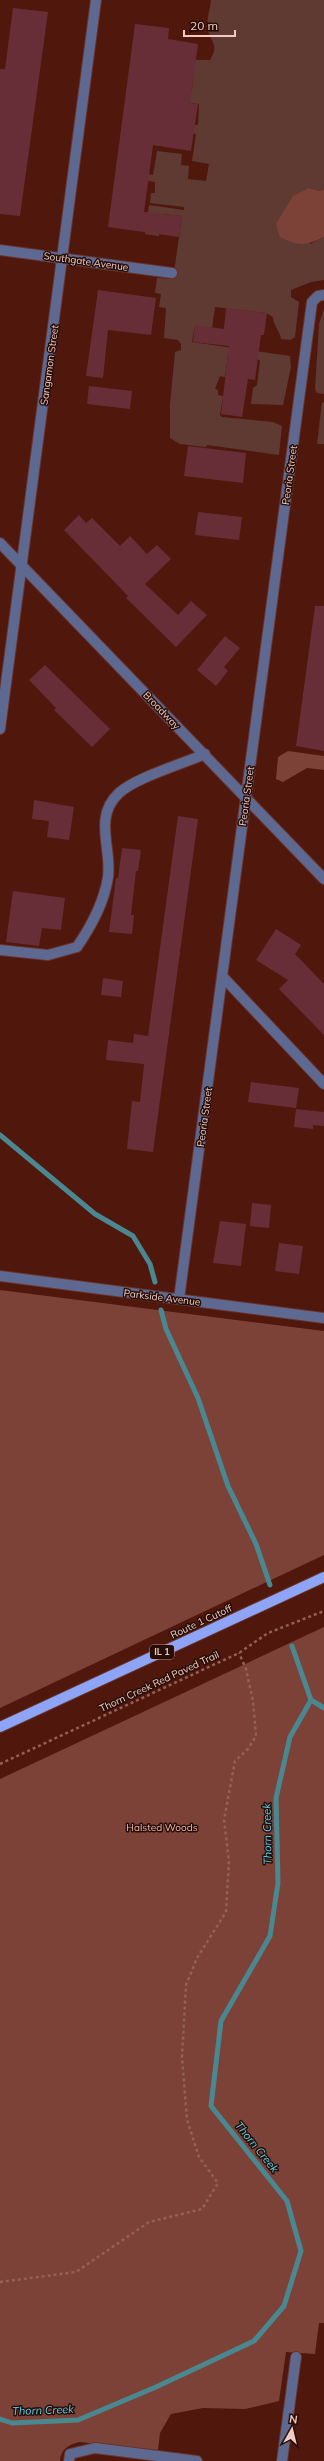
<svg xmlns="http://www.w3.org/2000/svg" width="324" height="2461" font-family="Mulish,sans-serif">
<rect width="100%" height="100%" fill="#50170d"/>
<path fill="#5f3a32" d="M 211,0 L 324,0 L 324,189 L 320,191 L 309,188 L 310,244 L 324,237 L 324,280 L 311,282 L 291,290 L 291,297 L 299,302 L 295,337 L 290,340 L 281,339 C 280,331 273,325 273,317 L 266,313 L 215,307 L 212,328 L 195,326 L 192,342 L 290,356 L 291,367 L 283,405 L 251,404 L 253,388 L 257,385 L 260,361 L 258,359 L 228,355 L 225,377 L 220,376 L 215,389 L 218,390 L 218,395 L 223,396 L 220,415 L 222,417 L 273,422 L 282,426 L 279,455 L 207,445 L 206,447 L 180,444 L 170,438 L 170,404 L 175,352 L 181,350 L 181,344 L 178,340 L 164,338 L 166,308 L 159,307 L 161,294 L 155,293 L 157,278 L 173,279 L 182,216 L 163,214 L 159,236 L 145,234 L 149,205 L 184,210 L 184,207 L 150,203 L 151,193 L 155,193 L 155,182 L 138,179 L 139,172 L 153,175 L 157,151 L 182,154 L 181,165 L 189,166 L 188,179 L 206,181 L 209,164 L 192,161 L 196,134 L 167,130 L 168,122 L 198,125 L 199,104 L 184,102 L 173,88 L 192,90 L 195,60 L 210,60 C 220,44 210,42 208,30 C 206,21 210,9 211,0 Z
M 324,309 L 324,394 L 317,393 L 315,389 L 319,324 Z
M 322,402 L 324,403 L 324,444 L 317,444 Z"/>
<path fill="#7d4237" d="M 309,188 L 320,191 L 324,189 L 324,237 C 307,246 297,246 280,237 L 276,224 L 293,196 Z
M 288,751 L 324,756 L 324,770 L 307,768 L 283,782 L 276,779 L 278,757 Z
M 0,1290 L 324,1331 L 324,1555 L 0,1708 Z
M 324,1627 L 324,2323 L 319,2323 L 315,2354 L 286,2352 L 279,2401 L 245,2409 L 203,2408 L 171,2414 L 160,2433 L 158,2450 L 79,2442 C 68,2445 61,2449 60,2461 L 0,2461 L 0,1779 Z"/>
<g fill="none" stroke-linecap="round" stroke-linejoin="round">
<path stroke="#4a8891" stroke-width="5" d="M 0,1135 L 95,1214 L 133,1236 L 150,1264 L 155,1282
M 161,1310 L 166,1329 L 198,1398 L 228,1486 L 256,1544 L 270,1585
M 292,1646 L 311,1700 L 324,1708
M 0,2419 L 12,2423 L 78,2420 L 156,2387 L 254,2341 L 284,2306 L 301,2251 L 287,2201 L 211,2106 L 221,2021 L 270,1936 L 278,1883 L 276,1798 L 290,1737 L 311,1700"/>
</g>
<path fill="#682e37" d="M 13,8 L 48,12 L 20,216 L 0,214 L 0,69 L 5,69 Z
M 135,24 L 169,28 L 168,39 L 198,44 L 190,103 L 198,104 L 191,151 L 153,145 L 144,212 L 182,216 L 179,237 L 108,227 Z
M 98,290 L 156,298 L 151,335 L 108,330 L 103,378 L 86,376 Z
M 226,308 L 267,313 L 264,335 L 261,335 L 255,380 L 248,379 L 242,417 L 221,414 L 229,346 L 193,342 L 195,325 L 224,329 Z
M 89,386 L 132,391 L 130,409 L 87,404 Z
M 188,446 L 246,453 L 243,483 L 184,476 Z
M 198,512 L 242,517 L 239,540 L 195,535 Z
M 79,515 L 86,523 L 92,518 L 120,546 L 130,536 L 147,554 L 157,545 L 171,559 L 145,584 L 178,615 L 191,601 L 207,615 L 176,647 L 126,598 L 128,596 L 64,530 Z
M 315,606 L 324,606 L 324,751 L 296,746 Z
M 225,636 L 240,648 L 224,667 L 228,671 L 216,686 L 197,670 Z
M 45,665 L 110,729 L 92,747 L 54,710 L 56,708 L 29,680 Z
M 34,800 L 74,807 L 69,840 L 47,837 L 49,821 L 32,819 Z
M 178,816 L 198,819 L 153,1152 L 127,1149 L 132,1101 L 140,1102 L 144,1064 L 106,1060 L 108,1040 L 133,1043 L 134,1034 L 148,1036 Z
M 122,848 L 141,850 L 138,871 L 136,871 L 131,915 L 134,915 L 132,934 L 109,932 L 116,878 L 118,878 Z
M 13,891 L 65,898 L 61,930 L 42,928 L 39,946 L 6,942 Z
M 276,929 L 301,945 L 295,954 L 324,984 L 324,1035 L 279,989 L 288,980 L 256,960 Z
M 103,978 L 123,981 L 121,997 L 101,995 Z
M 251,1082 L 299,1088 L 296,1108 L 248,1102 Z
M 296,1109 L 324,1112 L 324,1126 L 313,1125 L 313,1129 L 294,1127 Z
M 252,1203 L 271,1205 L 269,1228 L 250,1226 Z
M 220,1221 L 246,1224 L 241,1266 L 213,1263 Z
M 279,1243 L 303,1246 L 299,1274 L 275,1271 Z"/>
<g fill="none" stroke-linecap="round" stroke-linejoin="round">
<defs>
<path id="minor" d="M 0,250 L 172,273
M 0,543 L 324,879
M 0,729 L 96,0
M 0,950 L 48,955 L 77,947 C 92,925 104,903 108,877 C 112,848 93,817 119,793 C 135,778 182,764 205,754
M 222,976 L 324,1084
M 0,1276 L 324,1318
M 179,1299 L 312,302 L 318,296 L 324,295
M 69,2461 L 70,2454 L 95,2448 L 197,2461
M 282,2461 L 296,2357"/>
<path id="major" d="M 0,1727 L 324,1577"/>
</defs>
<use href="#minor" stroke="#6a342a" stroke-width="12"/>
<use href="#major" stroke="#6a342a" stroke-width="12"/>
<path stroke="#926158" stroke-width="2.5" stroke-dasharray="3 3" stroke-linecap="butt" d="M 0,1764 L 239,1653 L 268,1633 L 324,1611
M 0,2282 L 76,2272 L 149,2222 L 202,2209 L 218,2183 L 199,2157 L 187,2120 L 182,2057 L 186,1985 L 197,1958 L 226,1912 L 229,1861 L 224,1820 L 235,1761 L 248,1749 L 256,1736 L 253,1701 L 246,1669 L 239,1653"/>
<use href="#minor" stroke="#5e6992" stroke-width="10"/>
<use href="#major" stroke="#8ea4f7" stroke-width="10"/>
</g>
<g text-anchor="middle" stroke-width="3" stroke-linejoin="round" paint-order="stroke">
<rect fill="#260d08" stroke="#b4928b" stroke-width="1" x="150" y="1645" width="24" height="14" rx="3"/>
<g font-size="9" font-weight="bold" fill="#f1cbc3">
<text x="162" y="1655">IL 1</text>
</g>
<g font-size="10" fill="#f1cbc3" stroke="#260d08">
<text transform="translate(86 261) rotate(8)" y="4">Southgate Avenue</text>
<text transform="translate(49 365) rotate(-82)" y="4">Sangamon Street</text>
<text transform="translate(289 475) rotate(-82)" y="4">Peoria Street</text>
<text transform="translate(162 710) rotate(46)" y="4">Broadway</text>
<text transform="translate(246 796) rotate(-82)" y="4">Peoria Street</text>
<text transform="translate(204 1117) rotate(-82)" y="4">Peoria Street</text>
<text transform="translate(162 1297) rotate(7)" y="4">Parkside Avenue</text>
<text transform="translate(201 1621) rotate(-25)" y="4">Route 1 Cutoff</text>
<text transform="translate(159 1681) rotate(-25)" y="4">Thorn Creek Red Paved Trail</text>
</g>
<g font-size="10" fill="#f3baae" stroke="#260d08">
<text x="162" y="1831">Halsted Woods</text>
</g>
<g font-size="11" font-style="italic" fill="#58d6ee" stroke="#260d08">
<text transform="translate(267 1834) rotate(-91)" y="4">Thorn Creek</text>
<text transform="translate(257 2147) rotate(51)" y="4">Thorn Creek</text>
<text transform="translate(43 2410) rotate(-2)" y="4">Thorn Creek</text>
</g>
</g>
<g transform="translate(292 2429) rotate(8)" stroke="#260d08" stroke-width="3" paint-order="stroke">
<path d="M0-3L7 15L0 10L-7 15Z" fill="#f1cbc3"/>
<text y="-6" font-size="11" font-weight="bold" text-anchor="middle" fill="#f1cbc3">N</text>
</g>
<path d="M184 30v6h51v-6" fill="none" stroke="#f1cbc3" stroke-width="2"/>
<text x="190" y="30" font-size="12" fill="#f1cbc3" stroke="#260d08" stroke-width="3" paint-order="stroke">20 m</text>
</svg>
